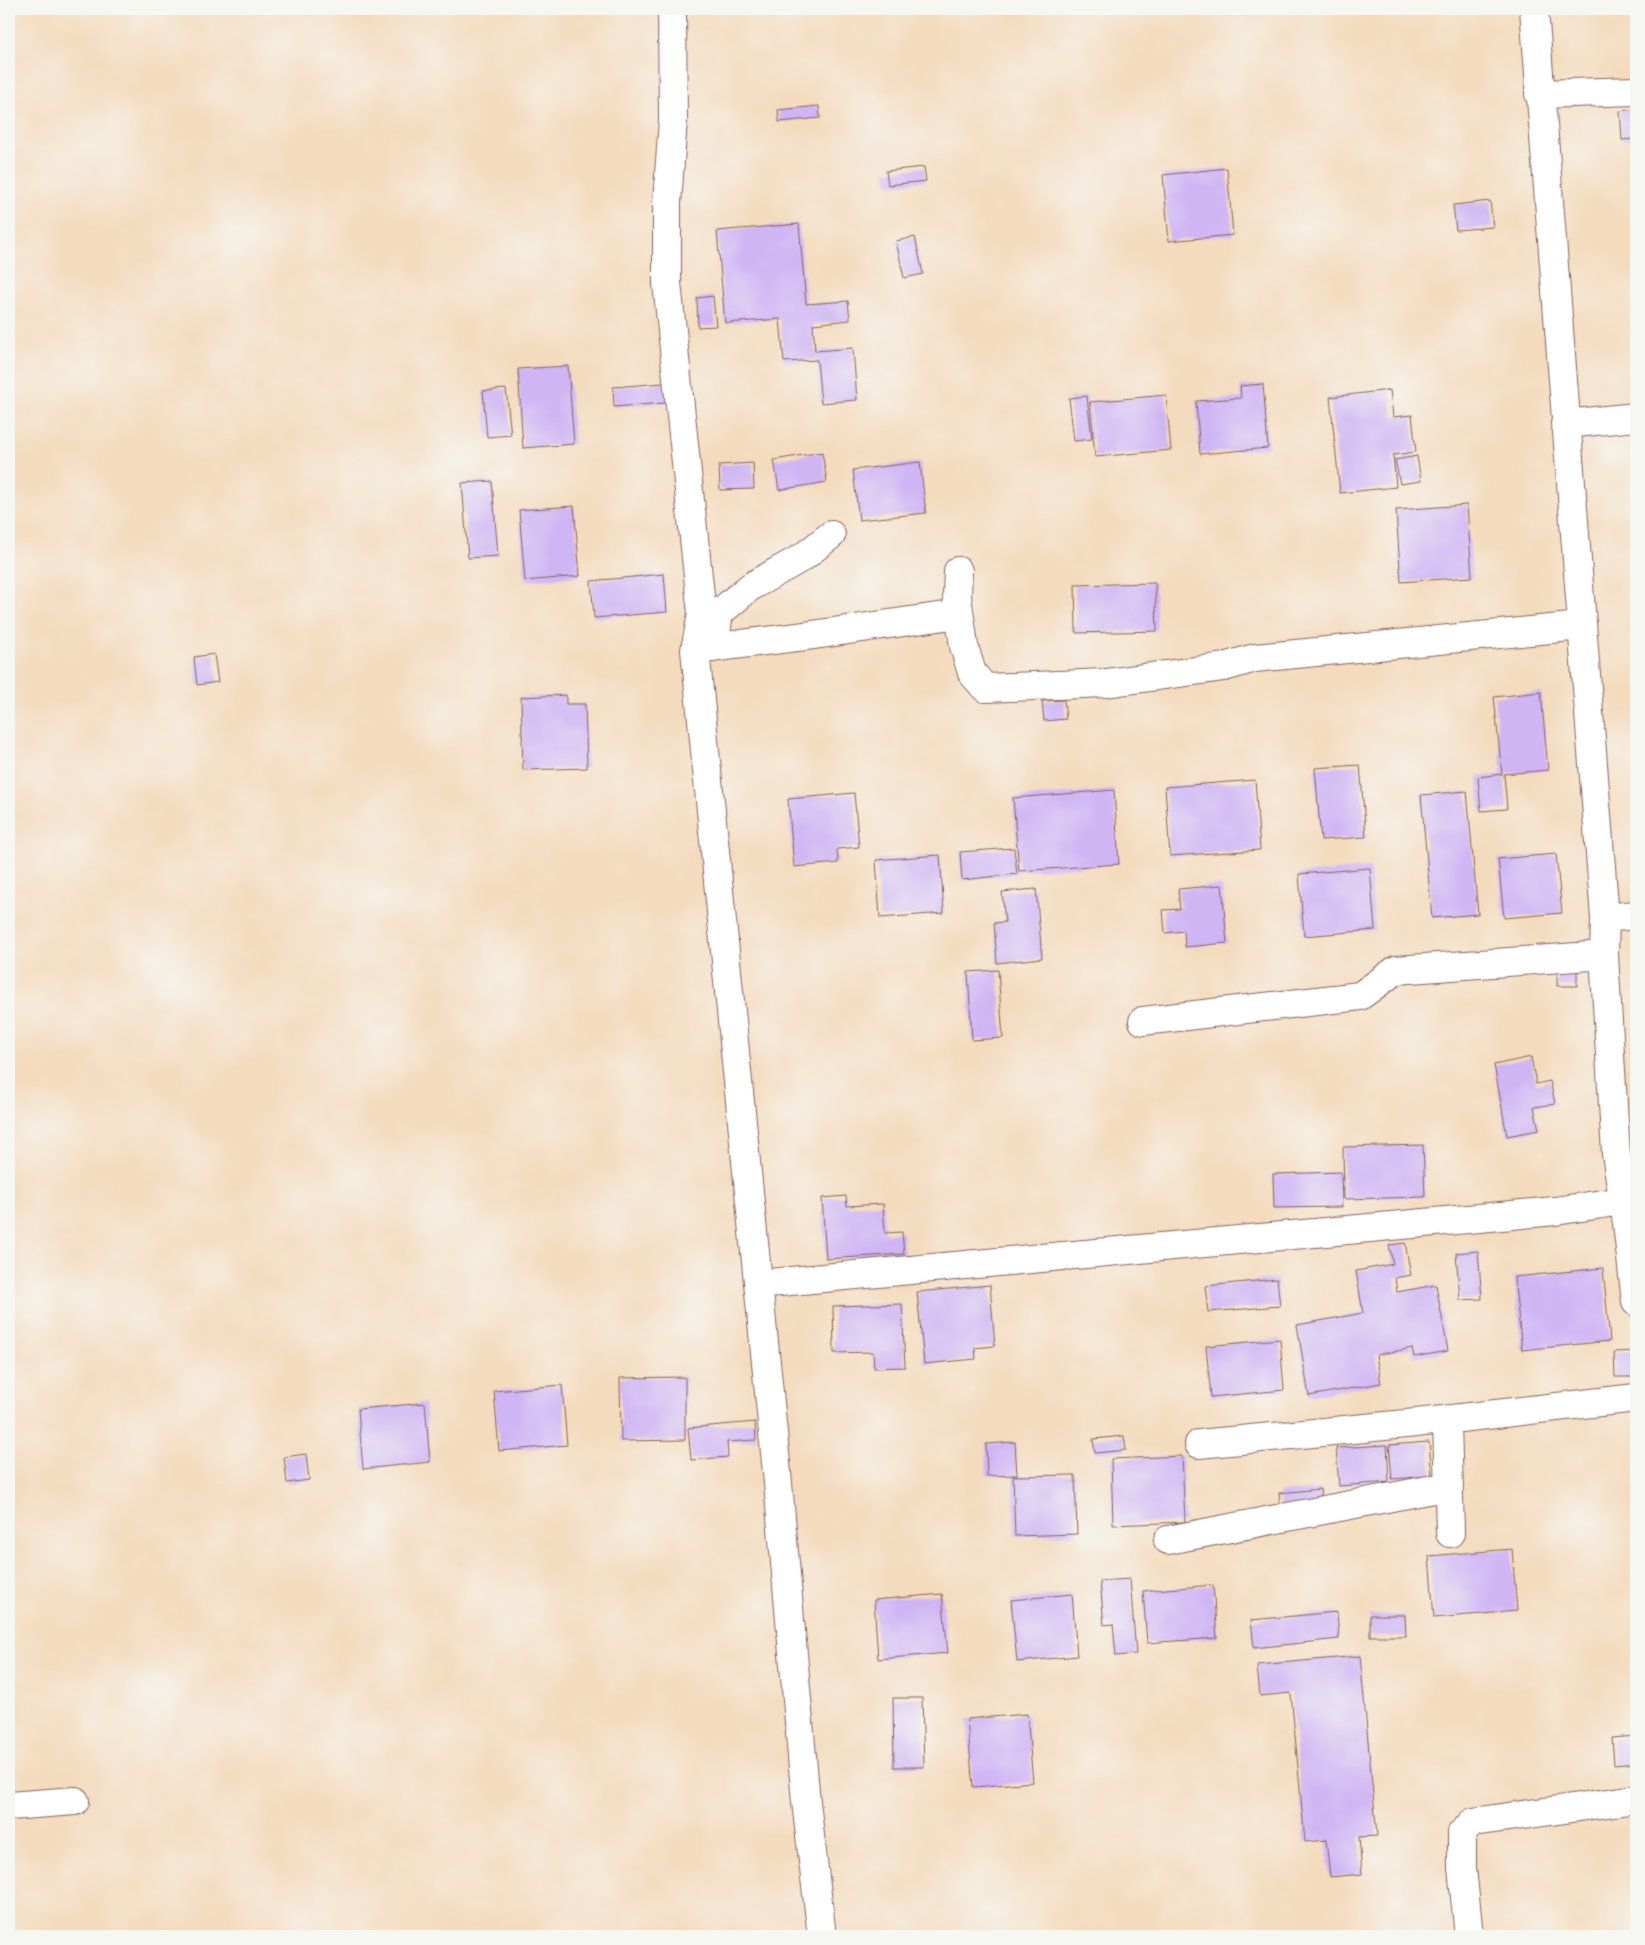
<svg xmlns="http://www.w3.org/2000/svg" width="1645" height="1945" font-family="Alegreya,serif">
<rect width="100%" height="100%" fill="#f6f6f2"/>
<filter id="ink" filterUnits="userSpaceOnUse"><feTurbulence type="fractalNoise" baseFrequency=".02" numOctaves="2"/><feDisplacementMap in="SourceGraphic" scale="10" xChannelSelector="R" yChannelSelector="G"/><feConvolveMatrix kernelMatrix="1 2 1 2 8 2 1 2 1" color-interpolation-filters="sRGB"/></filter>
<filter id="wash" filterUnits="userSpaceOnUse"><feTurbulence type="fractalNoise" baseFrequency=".0096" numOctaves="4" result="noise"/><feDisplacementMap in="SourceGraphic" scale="20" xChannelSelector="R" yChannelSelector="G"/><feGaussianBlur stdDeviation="1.12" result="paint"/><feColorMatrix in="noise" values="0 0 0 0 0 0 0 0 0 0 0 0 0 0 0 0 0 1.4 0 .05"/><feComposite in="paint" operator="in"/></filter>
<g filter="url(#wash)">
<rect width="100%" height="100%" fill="#f4dbbe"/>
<g id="blocks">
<path fill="#cfb5f4" d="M 819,106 L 820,118 L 779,122 L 778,110 Z
M 1636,109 L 1636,139 L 1622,140 L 1620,111 Z
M 924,167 L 926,181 L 888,185 L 886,171 Z
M 1227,168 L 1233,235 L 1169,241 L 1163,175 Z
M 1490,201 L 1493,227 L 1456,230 L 1453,205 Z
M 799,224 L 806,304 L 848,301 L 850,320 L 813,324 L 815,351 L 853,348 L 857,400 L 821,403 L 817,360 L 784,362 L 780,319 L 725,323 L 717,231 Z
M 915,237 L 923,274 L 904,278 L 896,241 Z
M 713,296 L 716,326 L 698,327 L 697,298 Z
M 568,366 L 574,444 L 523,448 L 518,369 Z
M 676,382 L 677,402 L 614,407 L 613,387 Z
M 1263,384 L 1268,448 L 1200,454 L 1196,401 L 1241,398 L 1240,386 Z
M 506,389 L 511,435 L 487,437 L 483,391 Z
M 1390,390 L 1393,417 L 1412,415 L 1416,452 L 1393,455 L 1396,487 L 1340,493 L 1330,397 Z
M 1166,395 L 1171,450 L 1095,457 L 1090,402 Z
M 1087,396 L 1092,439 L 1074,441 L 1069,398 Z
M 822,452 L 827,482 L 779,490 L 774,460 Z
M 1417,456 L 1421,481 L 1400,484 L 1395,460 Z
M 920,462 L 926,513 L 859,520 L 853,470 Z
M 753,463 L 754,489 L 720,490 L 719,465 Z
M 492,481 L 498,556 L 468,558 L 462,483 Z
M 1467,505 L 1472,577 L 1401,582 L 1396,510 Z
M 574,506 L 580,576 L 525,581 L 519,510 Z
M 664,574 L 667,612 L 594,618 L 591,581 Z
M 1155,583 L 1157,631 L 1076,633 L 1075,585 Z
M 214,654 L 218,682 L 197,685 L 194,657 Z
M 1541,692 L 1548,770 L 1504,774 L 1507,809 L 1481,811 L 1478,777 L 1502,774 L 1494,697 Z
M 566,695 L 566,704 L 585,704 L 587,768 L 523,770 L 521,697 Z
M 1064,700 L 1066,719 L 1044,721 L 1042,701 Z
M 1360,765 L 1366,837 L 1321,840 L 1315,768 Z
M 1255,780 L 1260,850 L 1170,856 L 1165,787 Z
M 1114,790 L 1119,864 L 1019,871 L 1013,798 Z
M 1467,791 L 1478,914 L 1432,918 L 1421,795 Z
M 854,793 L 859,847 L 837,849 L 838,863 L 794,867 L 788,799 Z
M 1014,848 L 1017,874 L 962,880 L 960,852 Z
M 1556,854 L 1562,913 L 1504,918 L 1498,859 Z
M 940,855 L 944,913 L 880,918 L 876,860 Z
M 1370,868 L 1375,930 L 1304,936 L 1299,874 Z
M 1222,885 L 1227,943 L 1185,947 L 1184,931 L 1165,933 L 1163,910 L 1180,909 L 1178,889 Z
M 1036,889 L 1042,958 L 997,963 L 994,923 L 1005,922 L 1002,892 Z
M 1557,966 L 1577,966 L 1577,986 L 1557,986 Z
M 998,970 L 1003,1038 L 972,1040 L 968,972 Z
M 1531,1057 L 1536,1084 L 1550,1081 L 1555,1104 L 1534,1107 L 1539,1130 L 1507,1136 L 1494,1065 Z
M 1423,1145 L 1425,1197 L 1344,1199 L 1343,1147 Z
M 1341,1172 L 1342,1207 L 1274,1208 L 1273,1174 Z
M 846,1196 L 847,1206 L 883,1204 L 885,1233 L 902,1232 L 904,1254 L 826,1259 L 822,1198 Z
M 1405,1243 L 1411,1275 L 1395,1278 L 1397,1292 L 1436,1285 L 1448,1351 L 1414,1357 L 1412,1348 L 1376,1355 L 1381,1383 L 1309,1396 L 1297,1325 L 1363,1313 L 1356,1271 L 1393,1264 L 1389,1245 Z
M 1478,1251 L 1482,1299 L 1460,1300 L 1456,1253 Z
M 1603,1268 L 1610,1341 L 1522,1350 L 1514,1277 Z
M 1277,1279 L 1280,1306 L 1208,1312 L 1205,1286 Z
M 990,1285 L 995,1346 L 975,1348 L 976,1359 L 924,1364 L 917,1292 Z
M 902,1304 L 905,1367 L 874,1368 L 873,1352 L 834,1353 L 833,1306 Z
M 1280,1339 L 1284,1390 L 1211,1397 L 1206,1346 Z
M 1636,1351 L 1636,1377 L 1615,1377 L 1614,1352 Z
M 685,1377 L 685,1440 L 621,1441 L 620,1378 Z
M 562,1385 L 567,1445 L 499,1451 L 494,1391 Z
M 425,1403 L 430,1462 L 363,1469 L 358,1409 Z
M 755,1422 L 756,1440 L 727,1442 L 728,1457 L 691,1460 L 688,1428 Z
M 1124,1436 L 1126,1450 L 1095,1453 L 1093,1439 Z
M 1015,1442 L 1017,1475 L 987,1476 L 986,1444 Z
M 1429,1442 L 1432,1476 L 1392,1479 L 1389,1445 Z
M 1387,1445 L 1389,1482 L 1339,1486 L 1336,1448 Z
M 306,1454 L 309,1480 L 287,1483 L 284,1457 Z
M 1182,1456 L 1185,1522 L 1113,1525 L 1111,1459 Z
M 1075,1475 L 1077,1534 L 1015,1536 L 1013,1476 Z
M 1320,1489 L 1322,1506 L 1281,1509 L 1279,1493 Z
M 1512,1549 L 1517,1611 L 1434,1618 L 1429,1556 Z
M 1130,1579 L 1136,1654 L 1116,1656 L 1113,1624 L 1104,1625 L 1100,1581 Z
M 1213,1585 L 1217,1638 L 1147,1643 L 1143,1591 Z
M 942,1594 L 948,1653 L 878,1659 L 874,1600 Z
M 1072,1594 L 1077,1656 L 1017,1662 L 1011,1600 Z
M 1337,1612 L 1339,1639 L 1254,1648 L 1251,1620 Z
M 1370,1615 L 1405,1615 L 1406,1636 L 1370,1636 Z
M 1360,1656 L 1377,1836 L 1359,1837 L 1362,1874 L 1330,1877 L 1326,1840 L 1305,1842 L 1291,1693 L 1260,1696 L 1257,1665 Z
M 893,1698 L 922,1698 L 924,1767 L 894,1767 Z
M 1027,1714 L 1033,1782 L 973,1787 L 967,1719 Z
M 1636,1736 L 1636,1763 L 1614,1765 L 1612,1738 Z"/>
</g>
</g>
<g filter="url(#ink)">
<use href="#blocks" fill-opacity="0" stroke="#86615e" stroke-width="1"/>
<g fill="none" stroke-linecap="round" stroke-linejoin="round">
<defs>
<path id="minor" d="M 672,9 L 673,120 L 667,203 L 667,283 L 702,614 L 695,650 L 778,1483 L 806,1802 L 822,1936
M 1534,9 L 1605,918 L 1604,955 L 1616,1154 L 1627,1223 L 1636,1302
M 1539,94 L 1636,91
M 1565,424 L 1636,417
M 958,571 L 957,596 L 964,646 L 972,673 L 985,688 L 1106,683 L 1224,667 L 1255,658 L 1581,626
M 714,648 L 719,613 L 750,587 L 803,557 L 831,535
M 695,650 L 813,635 L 959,614
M 1605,918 L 1636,915
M 1143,1021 L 1360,996 L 1396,970 L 1604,955
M 758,1284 L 1555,1211 L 1636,1199
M 1447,1420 L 1450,1533
M 1199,1444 L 1416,1423 L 1636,1398
M 1168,1540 L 1449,1486
M 9,1806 L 75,1801
M 1469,1936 L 1462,1868 L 1462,1833 L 1473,1822 L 1636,1799"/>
</defs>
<use href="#minor" stroke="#86615e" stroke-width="30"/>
<use href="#minor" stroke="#fff" stroke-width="28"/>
</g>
</g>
<rect width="1645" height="1945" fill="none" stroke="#f6f6f2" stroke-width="30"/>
</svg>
